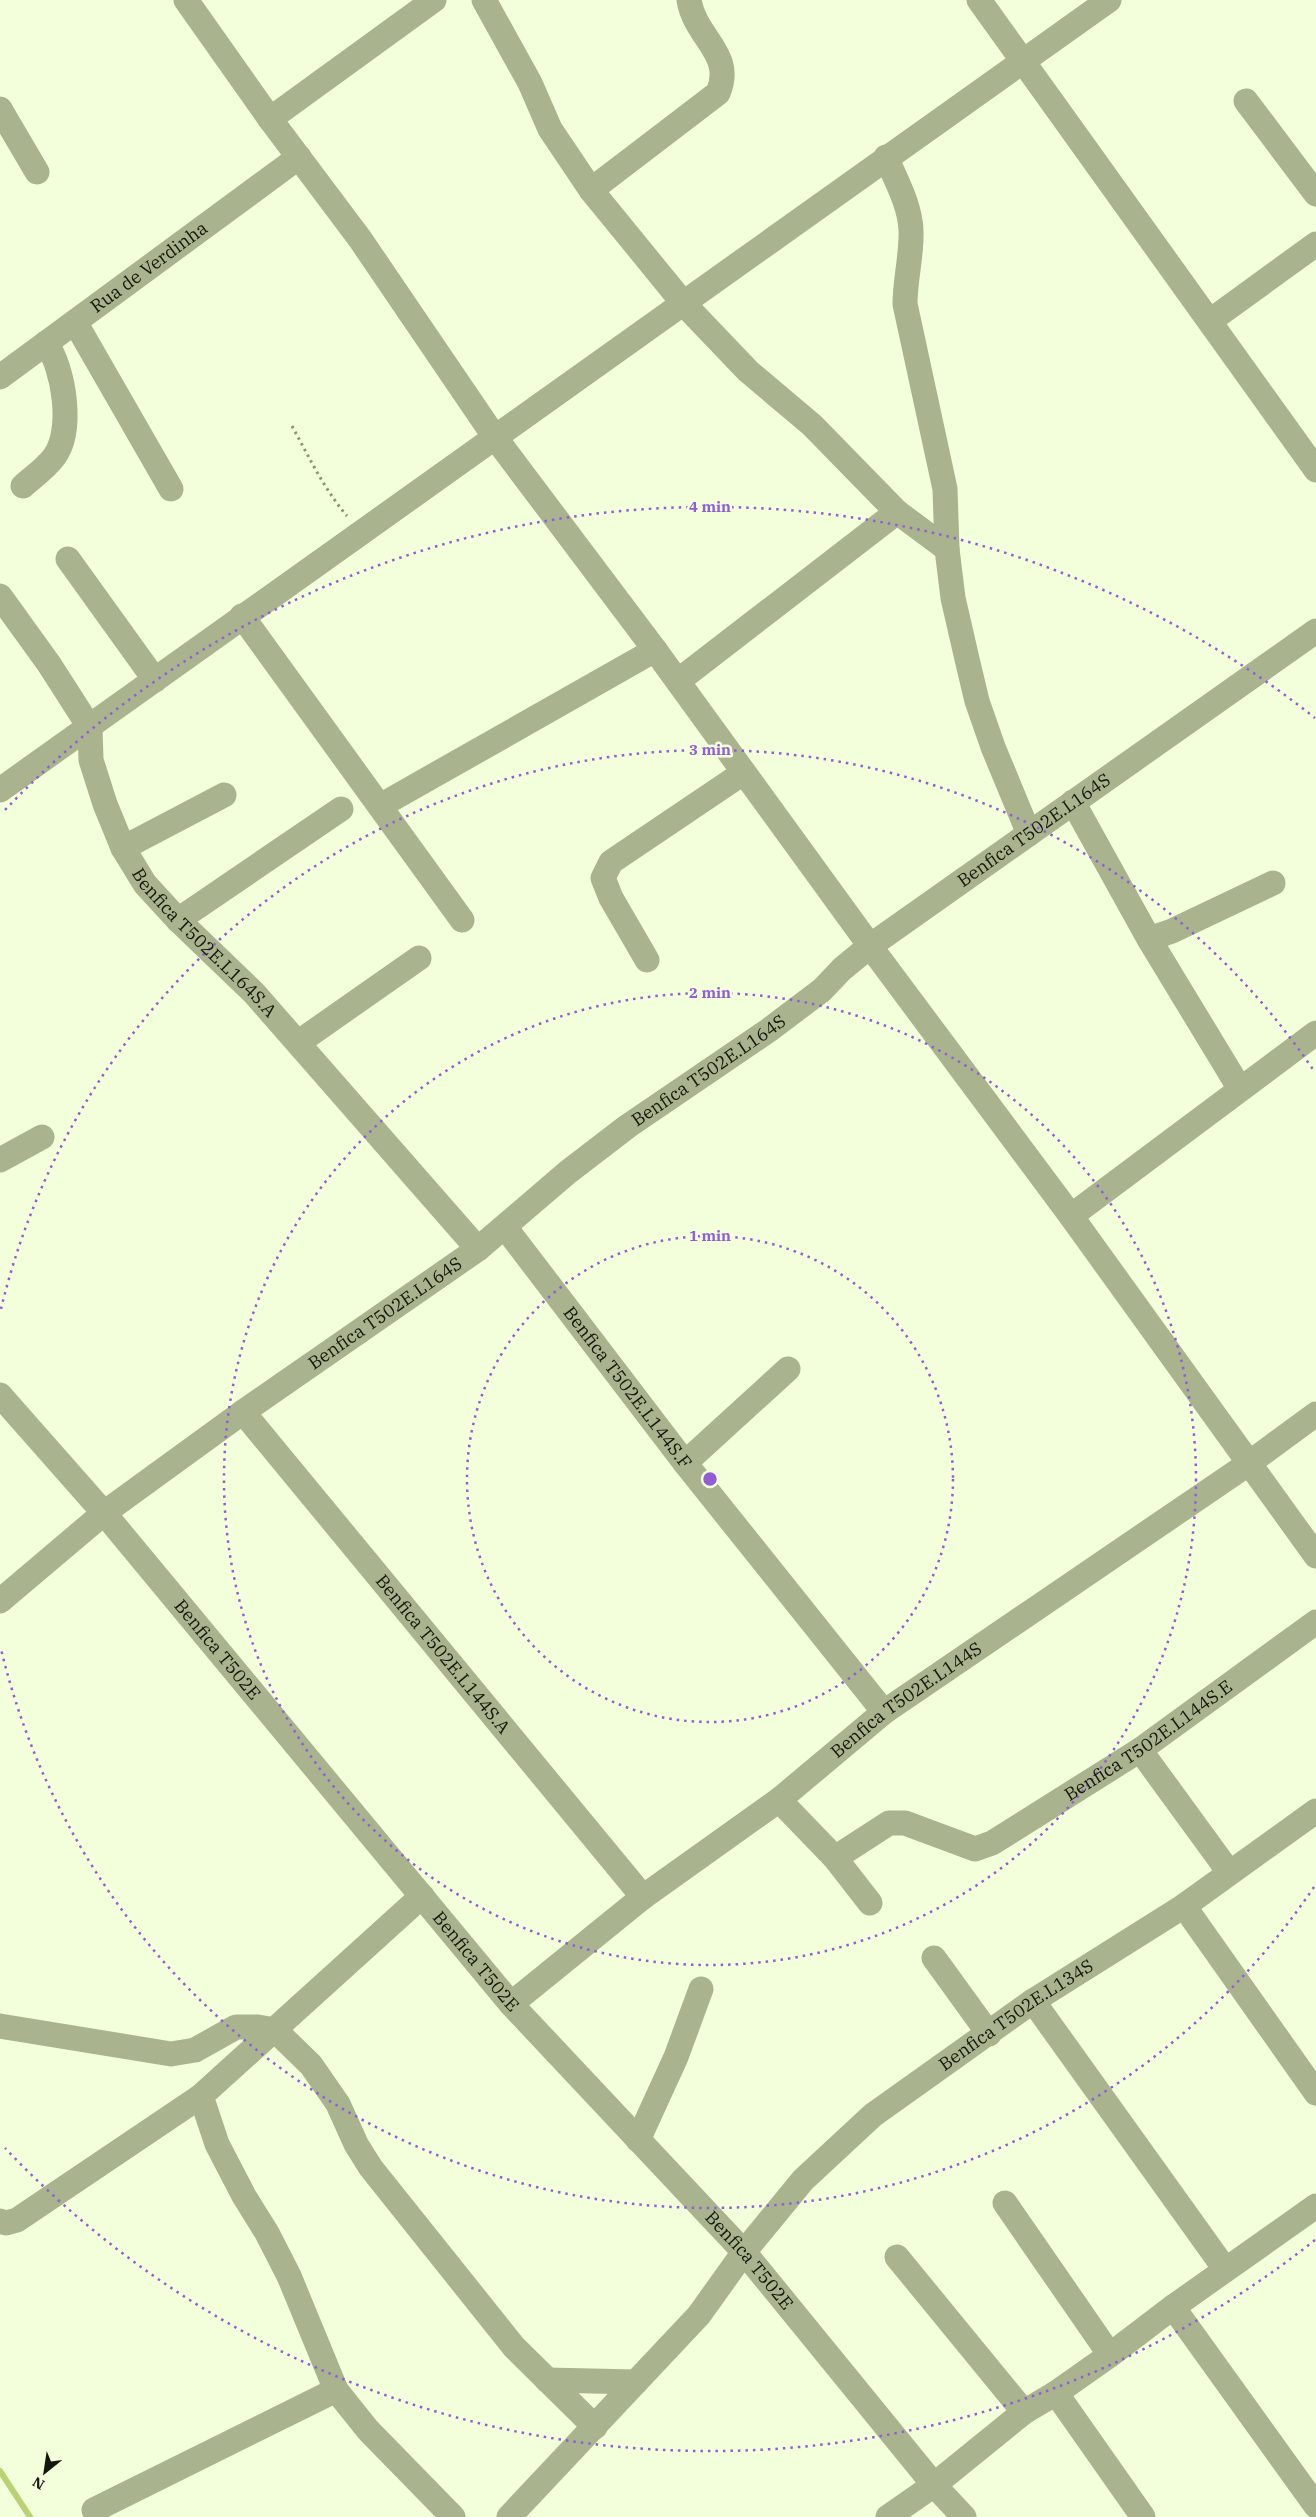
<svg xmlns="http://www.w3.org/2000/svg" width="1316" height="2517" font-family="'IBM Plex Serif',serif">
<rect width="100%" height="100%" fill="#f3fedb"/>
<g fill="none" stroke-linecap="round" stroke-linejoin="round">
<path stroke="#bad276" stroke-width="6" d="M 0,2471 L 30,2517"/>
<path stroke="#8c937b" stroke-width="3" stroke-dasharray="2.5 4" stroke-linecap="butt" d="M 292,426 C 309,457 324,489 347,516"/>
<g stroke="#a9b48e" stroke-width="25">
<path d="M 186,0 L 270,119 L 360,239 L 494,436 L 655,650 L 870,946 L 1071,1216 L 1316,1556"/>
<path d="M 484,0 L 530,83 L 550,129 L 591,190 L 684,304 L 748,371 L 812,425 L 897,512 L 947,549"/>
<path d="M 979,0 L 1316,470"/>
<path d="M 1246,101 L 1316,194"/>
<path d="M 0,109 L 37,172"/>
<path d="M 270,119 L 434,0"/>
<path d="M 886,157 C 896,180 910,205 911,230 C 912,255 905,279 905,304 L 945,489 L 947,549 L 953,598 L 967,659 L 977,701 L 993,747 L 1029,834"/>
<path d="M 591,190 L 718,93 C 735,54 695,38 689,0"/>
<path d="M 1210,321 L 1316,244"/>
<path d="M 75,322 L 171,489"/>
<path id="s1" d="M 0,377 L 299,157"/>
<path d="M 23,486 C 33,477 46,468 54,457 C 74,431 64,368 46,343"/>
<path d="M 68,559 L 155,680"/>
<path id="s2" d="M 0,596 L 49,664 L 90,728 L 91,760 L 105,804 L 123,848 L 145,884 L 178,920 L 254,993 L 478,1249"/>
<path d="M 242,616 L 462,920"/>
<path d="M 678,681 L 897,512"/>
<path d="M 0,790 L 1109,0"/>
<path d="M 1073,802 L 1149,939"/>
<path d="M 380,806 L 655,650"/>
<path d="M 123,848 L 224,795"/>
<path d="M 178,920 L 341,809"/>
<path d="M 647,960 L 611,898 L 603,878 L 611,862 L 743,773"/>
<path d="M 299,1042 L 419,958"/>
<path d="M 1240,1089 L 1149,939 L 1172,931 L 1273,883"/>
<path d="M 0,1160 L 42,1137"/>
<path d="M 1071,1216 L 1316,1033"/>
<path id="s3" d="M 505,1227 L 685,1463 L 884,1712"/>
<path id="s4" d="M 0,1395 L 104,1513 L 511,2004 L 744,2252 L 934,2485 L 964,2517"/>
<path id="s5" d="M 243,1412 L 643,1897"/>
<path d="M 685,1463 L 788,1369"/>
<path id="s6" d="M 0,1601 L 104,1513 L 243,1412 L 478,1249 L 568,1172 L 628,1126 L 769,1030 L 822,990 L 842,969 L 870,946 L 1316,631"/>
<path d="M 1140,1750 L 1229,1872"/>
<path d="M 779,1800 L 835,1858 L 870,1903"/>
<path id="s7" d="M 835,1858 L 889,1823 L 905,1823 L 975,1849 L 992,1843 L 1140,1750 L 1316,1622"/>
<path d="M 422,1896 L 201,2096 L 217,2144 L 244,2196 L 267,2233 L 289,2276 L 336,2390 L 368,2430 L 453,2517"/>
<path d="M 1184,1906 L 1316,2093"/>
<path d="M 934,1958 L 989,2034"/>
<path d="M 1033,2001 L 1225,2269"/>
<path id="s8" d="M 511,2004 L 643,1897 L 779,1800 L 884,1712 L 1248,1464 L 1316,1414"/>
<path d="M 0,2026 L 171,2054 L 195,2050 L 236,2027 L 258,2027 L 275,2030 L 311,2065 L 338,2104 L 356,2144 L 371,2168 L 514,2347 L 595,2427"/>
<path d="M 638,2140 L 676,2057 L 701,1989"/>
<path d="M 1005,2203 L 1110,2355"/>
<path d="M 0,2221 L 6,2223 L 17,2220 L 201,2096"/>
<path d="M 897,2257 L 1024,2412"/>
<path d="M 1173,2307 L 1316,2506"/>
<path d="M 547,2380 L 636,2382"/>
<path d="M 1056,2393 L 1143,2517"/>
<path d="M 94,2510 L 336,2390"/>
<path id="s9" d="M 509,2517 L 699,2315 L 744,2252 L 803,2180 L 873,2115 L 1033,2001 L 1184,1906 L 1316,1811"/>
<path d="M 888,2517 L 934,2485 L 1024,2412 L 1056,2393 L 1110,2355 L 1173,2307 L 1316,2206"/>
</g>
</g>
<g fill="none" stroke="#925ed6" stroke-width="2.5" stroke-dasharray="2.5 5">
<circle cx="710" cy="1479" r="243"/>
<circle cx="710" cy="1479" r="486"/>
<path d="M1314 1887A729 729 0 0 1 1 1649M1 1309A729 729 0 0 1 1314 1071"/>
<path d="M1315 2240A972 972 0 0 1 5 2148M5 810A972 972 0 0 1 1315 718"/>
</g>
<g text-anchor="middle" stroke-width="5" stroke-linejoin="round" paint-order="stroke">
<g font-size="18" fill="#14170b" stroke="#f3fedb">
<text dy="6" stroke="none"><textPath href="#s1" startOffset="185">Rua de Verdinha</textPath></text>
<text dy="6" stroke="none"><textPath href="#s6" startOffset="1291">Benfica T502E.L164S</textPath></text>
<text dy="6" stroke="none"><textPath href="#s2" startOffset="411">Benfica T502E.L164S.A</textPath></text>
<text dy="6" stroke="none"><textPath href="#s6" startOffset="886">Benfica T502E.L164S</textPath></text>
<text dy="6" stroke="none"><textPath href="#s6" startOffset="481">Benfica T502E.L164S</textPath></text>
<text dy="6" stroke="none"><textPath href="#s3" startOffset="202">Benfica T502E.L144S.F</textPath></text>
<text dy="6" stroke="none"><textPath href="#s4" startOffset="335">Benfica T502E</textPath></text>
<text dy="6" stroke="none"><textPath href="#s5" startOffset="314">Benfica T502E.L144S.A</textPath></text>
<text dy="6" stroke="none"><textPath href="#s8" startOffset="499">Benfica T502E.L144S</textPath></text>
<text dy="6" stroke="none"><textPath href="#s7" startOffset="360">Benfica T502E.L144S.E</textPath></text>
<text dy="6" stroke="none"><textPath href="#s4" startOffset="740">Benfica T502E</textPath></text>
<text dy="6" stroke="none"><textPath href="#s9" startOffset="718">Benfica T502E.L134S</textPath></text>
<text dy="6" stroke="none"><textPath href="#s4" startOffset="1145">Benfica T502E</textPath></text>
</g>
</g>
<circle cx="710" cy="1479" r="8" fill="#925ed6" stroke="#f3fedb" stroke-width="2.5"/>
<g font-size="15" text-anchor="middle" font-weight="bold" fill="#925ed6" stroke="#f3fedb" stroke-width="5" stroke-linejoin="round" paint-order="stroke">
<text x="710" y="512">4 min</text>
<text x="710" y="755">3 min</text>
<text x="710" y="998">2 min</text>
<text x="710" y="1241">1 min</text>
</g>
<g transform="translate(45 2472) rotate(210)" stroke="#f3fedb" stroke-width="4" paint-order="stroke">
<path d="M0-4L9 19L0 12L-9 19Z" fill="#14170b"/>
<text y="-8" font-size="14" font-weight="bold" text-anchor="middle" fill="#14170b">N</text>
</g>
</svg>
